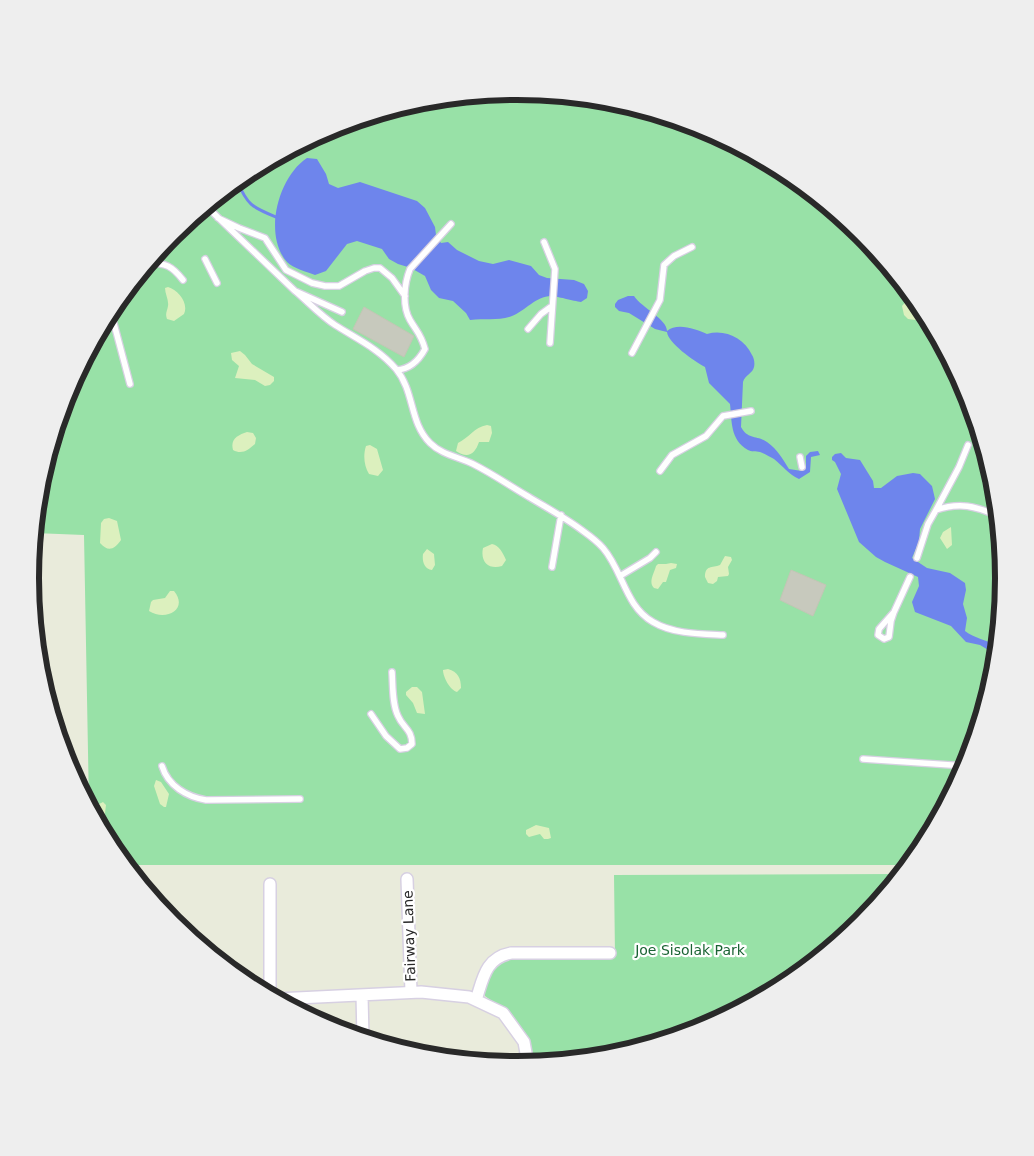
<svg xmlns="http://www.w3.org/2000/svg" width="1034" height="1156" font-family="'DejaVu Sans',sans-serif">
<rect width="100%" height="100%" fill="#e9ebdb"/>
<path fill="#98e1a7" d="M 517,91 L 612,100 L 704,128 L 788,173 L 862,234 L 922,308 L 967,392 L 995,483 L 1004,578 L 995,673 L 967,765 L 922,849 L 909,865 L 125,865 L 112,848 L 89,806 L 84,535 L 34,533 L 39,483 L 67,391 L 112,307 L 173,233 L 247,173 L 331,128 L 422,100 Z
M 901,874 L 861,923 L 787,983 L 703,1028 L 612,1056 L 531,1064 L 504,1010 L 485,996 C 483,983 492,967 503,961 C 506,959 511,958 515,957 L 615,956 L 614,875 Z"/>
<path fill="#dcf0be" d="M 168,287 C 178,290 189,303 184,314 L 174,321 L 167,319 C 165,313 167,312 168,306 C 169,300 165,294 165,288 Z
M 908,299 L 917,301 L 930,322 L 908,319 L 904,315 L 902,306 Z
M 240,351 L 245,355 L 252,364 L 274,377 L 274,381 L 270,385 L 265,386 L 255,380 L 235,378 L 239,366 L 232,360 L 231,353 Z
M 487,425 L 491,426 L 492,433 L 489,442 L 479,442 C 475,454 468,459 456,451 L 458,443 C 469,438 474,427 487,425 Z
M 247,432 L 253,433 L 256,438 L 255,444 C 248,450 242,455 233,450 C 230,439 238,435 247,432 Z
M 370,445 L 377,449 L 383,470 L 378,476 L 369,474 C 364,466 363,455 366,446 Z
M 109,518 L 117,521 L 121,540 C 114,550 108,552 100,543 L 101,523 L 104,519 Z
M 951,527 L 952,545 L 947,549 L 940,538 L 943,532 Z
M 492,544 C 499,545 503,553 506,560 L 502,566 C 489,570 480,562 483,548 Z
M 427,549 L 434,554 L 435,565 L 432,570 C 424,569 422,561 423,554 Z
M 725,556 L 731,557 L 732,560 L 728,567 L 729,574 L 728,576 L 718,577 L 717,581 L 713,584 L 708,583 L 705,577 C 705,565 712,568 720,565 Z
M 671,563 L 677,564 L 676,568 L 670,570 L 666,582 L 663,582 L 658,589 L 654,588 C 648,582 654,574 656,566 L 658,564 L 666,564 Z
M 170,591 L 174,591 C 189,609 166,622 149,611 L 151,602 L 153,600 L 165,598 Z
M 448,669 C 458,672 461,678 461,688 L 457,692 C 450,690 443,677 443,670 Z
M 412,687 L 417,687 L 422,692 L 425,714 L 417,713 L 413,703 L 406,695 L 406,692 Z
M 156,780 L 161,782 L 169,794 L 166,807 L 164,807 L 160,804 L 154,786 Z
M 103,802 L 106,805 L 104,821 L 110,832 L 107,836 L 105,835 L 95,816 L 97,805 Z
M 536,825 L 549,828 L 551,838 L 548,839 L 544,839 L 540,834 L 529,837 L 526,834 L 526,830 Z"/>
<path fill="#6e85ec" d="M 307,158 L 317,159 L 326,174 L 329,184 L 338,188 L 360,182 L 417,201 L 425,208 L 435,227 L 436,235 L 441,243 L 448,242 L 457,250 L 479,261 L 493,264 L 509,260 L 531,266 L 539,275 L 547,278 L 574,280 L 584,284 L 588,291 L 587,298 L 581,302 C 574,301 556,296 551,296 C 536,296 525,311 512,316 C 498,321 485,318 470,320 L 466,313 L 453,301 L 439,298 L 431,290 L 425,276 L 411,268 L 398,264 L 389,259 L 382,249 L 357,241 L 347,244 L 326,271 L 315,275 C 307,272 293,268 287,262 C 263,235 278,177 307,158 Z
M 628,296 L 634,296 C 642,308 667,319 667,331 C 677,322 696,329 707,334 C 725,329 744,338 752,355 C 754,358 755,363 754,367 C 753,373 745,375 743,382 L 741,427 C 748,440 757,435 767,442 C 778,450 782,458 789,469 L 802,471 L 806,467 L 806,456 L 810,452 L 818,451 L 820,455 L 811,457 L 810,472 L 799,479 C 788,474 783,466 774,459 C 770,457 765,454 760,452 C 756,451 751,452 748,450 C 730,440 732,421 730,404 L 709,383 L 705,367 C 694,361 668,343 667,332 L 655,329 L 629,313 L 619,311 L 615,307 L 615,304 L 618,300 Z
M 841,453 L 846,458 L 860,460 L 873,481 L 874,488 L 881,488 L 897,476 L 913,473 L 920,474 L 932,486 L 935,499 L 920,529 L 919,541 L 912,558 L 927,568 L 950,573 L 965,583 L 966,590 L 963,604 L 967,618 L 965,631 C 974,638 987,640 997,646 L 996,658 L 990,651 L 980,645 L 966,642 L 951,626 L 915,612 L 912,602 L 919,586 L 918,577 L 885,562 L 876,557 L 859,542 L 837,489 L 841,474 L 835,462 L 832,460 L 832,457 L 835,454 Z"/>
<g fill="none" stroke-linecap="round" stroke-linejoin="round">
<path stroke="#6e85ec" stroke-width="3" d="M 237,181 C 248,206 252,207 276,217"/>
</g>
<path fill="#c7c9bd" stroke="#c3c6b5" d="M 364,307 L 414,336 L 404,357 L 353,329 Z
M 791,570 L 826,585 L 813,616 L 780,600 Z"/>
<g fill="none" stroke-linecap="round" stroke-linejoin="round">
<defs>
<path id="service" d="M 206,206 L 295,291 L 342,312
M 218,218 L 239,228 L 265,238 L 286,270 L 312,283 L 325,286 L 339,286 L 365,271 L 374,268 L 380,268 L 392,278 L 405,296
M 544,242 L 555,269 L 550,343
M 205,259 L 217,283
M 148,263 C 166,263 172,266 183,280
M 295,291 C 308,302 321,316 335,325 C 357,339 379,349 396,369 C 415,392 409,422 430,443 C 442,455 459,457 473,464 C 493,474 510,486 529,497 C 547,508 566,518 583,531 C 590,536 597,541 603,548 C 623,571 625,606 653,622 C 673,634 701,634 723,635
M 112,307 L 113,320 L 130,384
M 528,329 L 541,314 L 552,306
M 632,353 L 660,300 L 664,265 L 674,256 L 692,247
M 397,370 C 411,369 419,360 425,349 C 421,334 417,332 410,320 C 402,306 404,284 410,269 L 451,224
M 800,457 L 802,467
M 660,471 L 672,455 L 706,436 L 723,416 L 751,411
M 936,510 L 959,467 L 968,445
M 917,558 L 928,524 L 936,510 C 960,502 975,506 998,516
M 552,567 L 561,515
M 620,576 L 650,558 L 656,552
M 32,601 L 34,601
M 894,612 L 891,621 L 889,637 L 884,639 L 878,635 L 879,629 L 894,612 L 910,577
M 371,714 L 386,736 L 400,749 L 407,748 L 412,744 C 412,729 403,728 398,716 C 392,704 393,686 392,672
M 863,759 L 966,766
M 162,766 C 168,786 187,797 206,800 L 300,799"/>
<path id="minor" d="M 407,879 L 411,992
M 270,884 L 270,995
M 362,995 L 363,1038
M 276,999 L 421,992 L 469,997 L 503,1013 L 524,1042 L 528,1064
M 476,1000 C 483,979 485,958 511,953 L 610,953"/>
</defs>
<use href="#service" stroke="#d7d0e2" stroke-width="8"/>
<use href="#minor" stroke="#d7d0e2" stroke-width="14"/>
<use href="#service" stroke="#fff" stroke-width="5.5"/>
<use href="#minor" stroke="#fff" stroke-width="11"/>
</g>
<g text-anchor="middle" stroke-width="4.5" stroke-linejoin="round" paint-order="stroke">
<g font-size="14" fill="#292929" stroke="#fff">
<text transform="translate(409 936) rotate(-92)" y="5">Fairway Lane</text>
</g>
<g font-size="14" fill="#1b6434" stroke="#fff">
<text x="690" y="955">Joe Sisolak Park</text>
</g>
</g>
<path d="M0 0H1034V1156H0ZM39 578a478 478 0 1 1 956 0a478 478 0 1 1-956 0Z" fill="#eee" fill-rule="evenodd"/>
<path fill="none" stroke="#292929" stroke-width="6" d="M39 578a478 478 0 1 1 956 0a478 478 0 1 1-956 0Z"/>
</svg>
